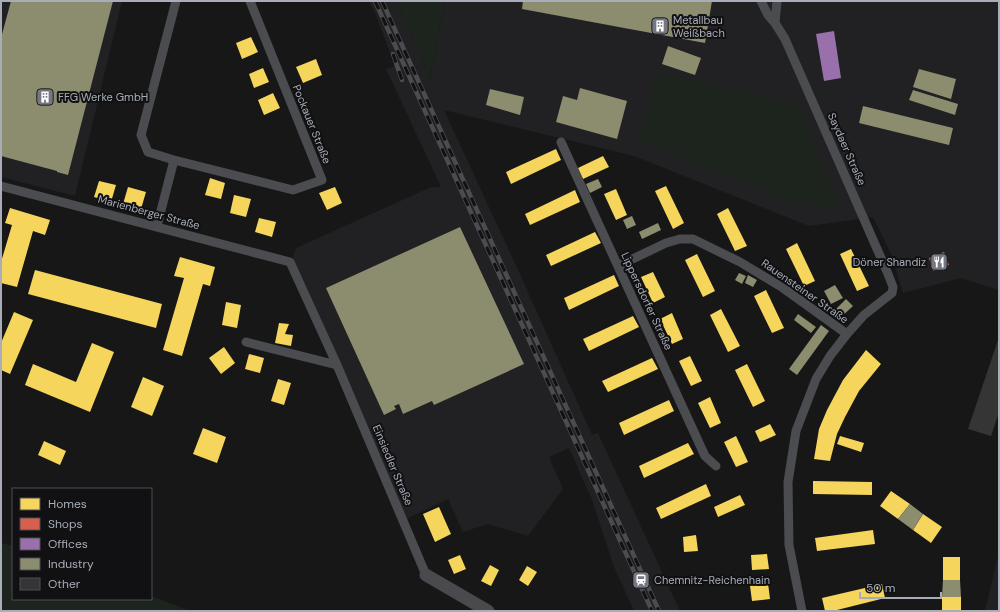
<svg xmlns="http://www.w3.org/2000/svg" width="1000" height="612" font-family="'DM Sans',sans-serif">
<rect width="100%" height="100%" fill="#171717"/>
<path fill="#212123" d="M 1,1 L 122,1 L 75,196 L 1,177 Z
M 369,1 L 397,1 L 430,78 L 445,1 L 999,1 L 999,290 L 961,278 L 903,293 L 891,254 L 873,217 L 809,226 L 634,156 L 444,110 L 519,272 L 592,435 L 598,433 L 680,611 L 634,611 L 614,567 L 592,500 L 569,448 L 549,457 L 563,489 L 528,536 L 488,524 L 463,532 L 448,499 L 404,520 L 291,262 L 296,248 L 431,187 L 441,187 L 386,69 L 395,66 L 376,15 Z
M 999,552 L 999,611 L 985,611 Z"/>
<path fill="#1d241e" d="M 397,1 L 445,1 L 430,78 Z
M 658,72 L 796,103 L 842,209 L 796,203 L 636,141 Z
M 1,543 L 13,546 L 13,599 L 151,599 L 151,596 L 190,611 L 1,611 Z"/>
<path fill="#f6d55c" d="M 251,37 L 258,52 L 242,59 L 236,43 Z
M 316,59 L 322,75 L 303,83 L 296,67 Z
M 263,68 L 269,82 L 254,88 L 249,74 Z
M 273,93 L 280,108 L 264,115 L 258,100 Z
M 556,149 L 561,160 L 511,184 L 506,172 Z
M 603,156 L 609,167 L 583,179 L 578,168 Z
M 210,178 L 225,183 L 221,199 L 205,195 Z
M 99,181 L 116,185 L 111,202 L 94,197 Z
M 666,186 L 684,223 L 673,229 L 655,191 Z
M 128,187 L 146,192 L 141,209 L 123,204 Z
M 335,187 L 342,203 L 327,210 L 319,193 Z
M 616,189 L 627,215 L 616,220 L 604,194 Z
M 575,190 L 580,202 L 530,225 L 525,214 Z
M 234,195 L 251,199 L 246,217 L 230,213 Z
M 10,208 L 50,220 L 45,235 L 33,231 L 17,287 L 1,283 L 1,262 L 12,225 L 5,223 Z
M 728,208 L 747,246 L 735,251 L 717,214 Z
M 259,218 L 276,222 L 272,237 L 255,232 Z
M 595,232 L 601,243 L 551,266 L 546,255 Z
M 797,243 L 815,281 L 804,286 L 786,249 Z
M 851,249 L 869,286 L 857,291 L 840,254 Z
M 697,254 L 715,291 L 703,297 L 685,260 Z
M 180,257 L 215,267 L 210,286 L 203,284 L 182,356 L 163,350 L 184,278 L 174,276 Z
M 35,270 L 162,304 L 156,328 L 28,294 Z
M 653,272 L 665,297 L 653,303 L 641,277 Z
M 614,275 L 619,286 L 569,310 L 564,298 Z
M 766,290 L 784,328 L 772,333 L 754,296 Z
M 226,302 L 241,305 L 237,328 L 222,325 Z
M 721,309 L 740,346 L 728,352 L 710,315 Z
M 14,312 L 33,320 L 10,374 L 1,370 L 1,343 Z
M 672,313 L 683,339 L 672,344 L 660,319 Z
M 633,316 L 639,327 L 589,351 L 583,339 Z
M 279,323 L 289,324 L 285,334 L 293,335 L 291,346 L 275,343 Z
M 92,343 L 114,352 L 90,412 L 25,385 L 33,364 L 76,382 Z
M 224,347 L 235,363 L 221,374 L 209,358 Z
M 866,350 L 881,364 L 859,391 L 845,417 L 837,434 L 830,461 L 814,459 L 819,429 L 827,410 L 843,380 Z
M 249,354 L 264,358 L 260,373 L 245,369 Z
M 690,356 L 702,381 L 691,386 L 679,361 Z
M 652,358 L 658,369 L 608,392 L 602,381 Z
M 747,364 L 765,401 L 753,407 L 735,370 Z
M 143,377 L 164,386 L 152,416 L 131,407 Z
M 278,379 L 291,383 L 284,405 L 271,401 Z
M 710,397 L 721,423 L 710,428 L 698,403 Z
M 669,400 L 674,411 L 624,435 L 619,423 Z
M 770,424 L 776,435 L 760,442 L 755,431 Z
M 203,428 L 226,437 L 217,463 L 193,454 Z
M 736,436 L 748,462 L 736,467 L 724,442 Z
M 840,436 L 864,443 L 861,452 L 837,444 Z
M 44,441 L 66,451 L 60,465 L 38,455 Z
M 688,443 L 694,454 L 644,478 L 639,466 Z
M 813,481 L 872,482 L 872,495 L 813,494 Z
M 706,484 L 711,496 L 661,519 L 656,508 Z
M 891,491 L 910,504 L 898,519 L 880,506 Z
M 740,495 L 745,505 L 718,517 L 714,507 Z
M 439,507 L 451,534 L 435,542 L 423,514 Z
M 923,514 L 942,527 L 931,543 L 913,530 Z
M 873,530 L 875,544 L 817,551 L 815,538 Z
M 696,535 L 698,551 L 684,552 L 683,537 Z
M 767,554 L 769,569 L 752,570 L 751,555 Z
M 460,555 L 466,569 L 454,574 L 448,560 Z
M 943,557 L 960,557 L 960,580 L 943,580 Z
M 490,565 L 499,570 L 491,586 L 481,581 Z
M 527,566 L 537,572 L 528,586 L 519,580 Z
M 768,583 L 770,599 L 752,601 L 750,586 Z
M 882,584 L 885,598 L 833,611 L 825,611 L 822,598 Z
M 942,597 L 961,597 L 961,611 L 942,611 Z"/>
<path fill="#d6604d" d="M 944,252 L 949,265 L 933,271 L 929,258 Z"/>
<path fill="#9970ab" d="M 834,31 L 841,78 L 824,81 L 816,34 Z"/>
<path fill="#8c8c6e" d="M 11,1 L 113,1 L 68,175 L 57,172 L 57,171 L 1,156 L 1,38 Z
M 523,1 L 712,1 L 705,43 L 522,9 Z
M 668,46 L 701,58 L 695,75 L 662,64 Z
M 919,69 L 956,79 L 951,99 L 913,87 Z
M 580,88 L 627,101 L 617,139 L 556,122 L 563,96 L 577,100 Z
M 490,89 L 524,97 L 520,115 L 486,105 Z
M 913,90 L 958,104 L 955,115 L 909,100 Z
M 863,106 L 953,128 L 949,145 L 859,123 Z
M 598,179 L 602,187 L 590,193 L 586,184 Z
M 632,216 L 636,225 L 627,229 L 623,220 Z
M 658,223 L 661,230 L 642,239 L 639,232 Z
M 460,227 L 524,364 L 434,405 L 432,401 L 403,414 L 399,404 L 394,406 L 396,409 L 384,415 L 326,288 Z
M 739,273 L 746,276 L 742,284 L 735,280 Z
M 748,275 L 757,280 L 753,287 L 745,283 Z
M 835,285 L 843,298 L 831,304 L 824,291 Z
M 846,299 L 853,306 L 840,318 L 833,312 Z
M 798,314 L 816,327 L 811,333 L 794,320 Z
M 821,325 L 829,331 L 797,375 L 789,369 Z
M 910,504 L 923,514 L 913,530 L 898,519 Z
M 943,580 L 960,580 L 961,597 L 942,597 Z"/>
<path fill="#353536" d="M 999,337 L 999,412 L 991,436 L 968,429 Z"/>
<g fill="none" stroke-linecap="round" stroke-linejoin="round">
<path stroke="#4b4c50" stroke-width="9" d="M 176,1 L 141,135 L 148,152 L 174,160 L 293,190 L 322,180 L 250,1
M 761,1 L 768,15 L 775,23 L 785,39 L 888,274 L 893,287 L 892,293 L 864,315 L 847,334 L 830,356 L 816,379 L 796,431 L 788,482 L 789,545 L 802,611
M 775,23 L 777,1
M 561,142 L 705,456 L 716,466
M 1,186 L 290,262 L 337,365 L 426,575
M 157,226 L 174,160
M 618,266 L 666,243 L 680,239 L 693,239 L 740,262 L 783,288 L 847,334
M 246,342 L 337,365"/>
<path stroke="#4a4a4e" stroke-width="13" d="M 426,575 L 488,611"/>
<defs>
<path id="rail" d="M 375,1 L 652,611
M 382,1 L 659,611
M 393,54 L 402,80"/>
</defs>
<use href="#rail" stroke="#4b4c4f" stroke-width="4.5"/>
<use href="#rail" stroke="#111113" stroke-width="3" stroke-dasharray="9" stroke-linecap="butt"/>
</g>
<defs>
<symbol id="building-square" viewBox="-11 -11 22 22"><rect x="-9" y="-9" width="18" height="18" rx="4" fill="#757880" stroke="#111113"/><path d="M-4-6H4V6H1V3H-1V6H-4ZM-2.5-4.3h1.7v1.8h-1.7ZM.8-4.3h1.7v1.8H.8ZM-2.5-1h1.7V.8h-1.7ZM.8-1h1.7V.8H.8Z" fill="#fff"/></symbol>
<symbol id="restaurant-square" viewBox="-11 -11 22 22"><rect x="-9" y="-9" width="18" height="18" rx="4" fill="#757880" stroke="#111113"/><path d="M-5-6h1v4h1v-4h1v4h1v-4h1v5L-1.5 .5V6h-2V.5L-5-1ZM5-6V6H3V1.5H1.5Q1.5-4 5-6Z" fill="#fff"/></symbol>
<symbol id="station-square" viewBox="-11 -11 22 22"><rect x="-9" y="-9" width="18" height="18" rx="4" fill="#757880" stroke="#111113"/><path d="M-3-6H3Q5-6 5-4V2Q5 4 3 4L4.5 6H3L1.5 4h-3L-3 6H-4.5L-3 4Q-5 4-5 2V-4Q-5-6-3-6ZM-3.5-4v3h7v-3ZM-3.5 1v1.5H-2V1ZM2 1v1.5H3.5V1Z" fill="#fff"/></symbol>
</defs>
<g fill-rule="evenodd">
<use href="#building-square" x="650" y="16" width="20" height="20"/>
<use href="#building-square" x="35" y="87" width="20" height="20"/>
<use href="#restaurant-square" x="929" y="252" width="20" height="20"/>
<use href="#station-square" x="631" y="570" width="20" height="20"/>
</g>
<g text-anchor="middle" stroke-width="4" stroke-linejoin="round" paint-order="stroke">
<g font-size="11" fill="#a8adb8" stroke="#111113" text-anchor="start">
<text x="673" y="24">Metallbau<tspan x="673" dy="13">Weißbach</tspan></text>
<text x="58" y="101">FFG Werke GmbH</text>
<text x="926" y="266" text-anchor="end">Döner Shandiz</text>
<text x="654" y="584">Chemnitz-Reichenhain</text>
</g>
<g font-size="11" fill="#a8adb8" stroke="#111113">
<text transform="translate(312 124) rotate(68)" y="4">Pockauer Straße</text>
<text transform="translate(847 149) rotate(66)" y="4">Saydaer Straße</text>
<text transform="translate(149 212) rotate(15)" y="4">Marienberger Straße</text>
<text transform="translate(805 291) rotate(35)" y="4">Rauensteiner Straße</text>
<text transform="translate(647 301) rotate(65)" y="4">Lippersdorfer Straße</text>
<text transform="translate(393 465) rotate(67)" y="4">Einsiedler Straße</text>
</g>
</g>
<rect width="1000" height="612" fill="none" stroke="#a8adb8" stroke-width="4"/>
<rect x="12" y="488" width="140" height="112" fill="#111113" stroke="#4d4f55"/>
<rect x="20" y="498" width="20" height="12" fill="#f6d55c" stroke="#4d4f55"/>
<text x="48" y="508" font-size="12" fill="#a8adb8">Homes</text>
<rect x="20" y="518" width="20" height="12" fill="#d6604d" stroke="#4d4f55"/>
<text x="48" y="528" font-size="12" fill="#a8adb8">Shops</text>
<rect x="20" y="538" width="20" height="12" fill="#9970ab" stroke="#4d4f55"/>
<text x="48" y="548" font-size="12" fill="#a8adb8">Offices</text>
<rect x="20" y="558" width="20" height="12" fill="#8c8c6e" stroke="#4d4f55"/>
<text x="48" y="568" font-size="12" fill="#a8adb8">Industry</text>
<rect x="20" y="578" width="20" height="12" fill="#353536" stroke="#4d4f55"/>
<text x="48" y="588" font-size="12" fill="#a8adb8">Other</text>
<path d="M860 592v6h81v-6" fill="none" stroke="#a8adb8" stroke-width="2"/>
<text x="866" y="592" font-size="12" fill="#a8adb8" stroke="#111113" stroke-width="3" paint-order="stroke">50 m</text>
</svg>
